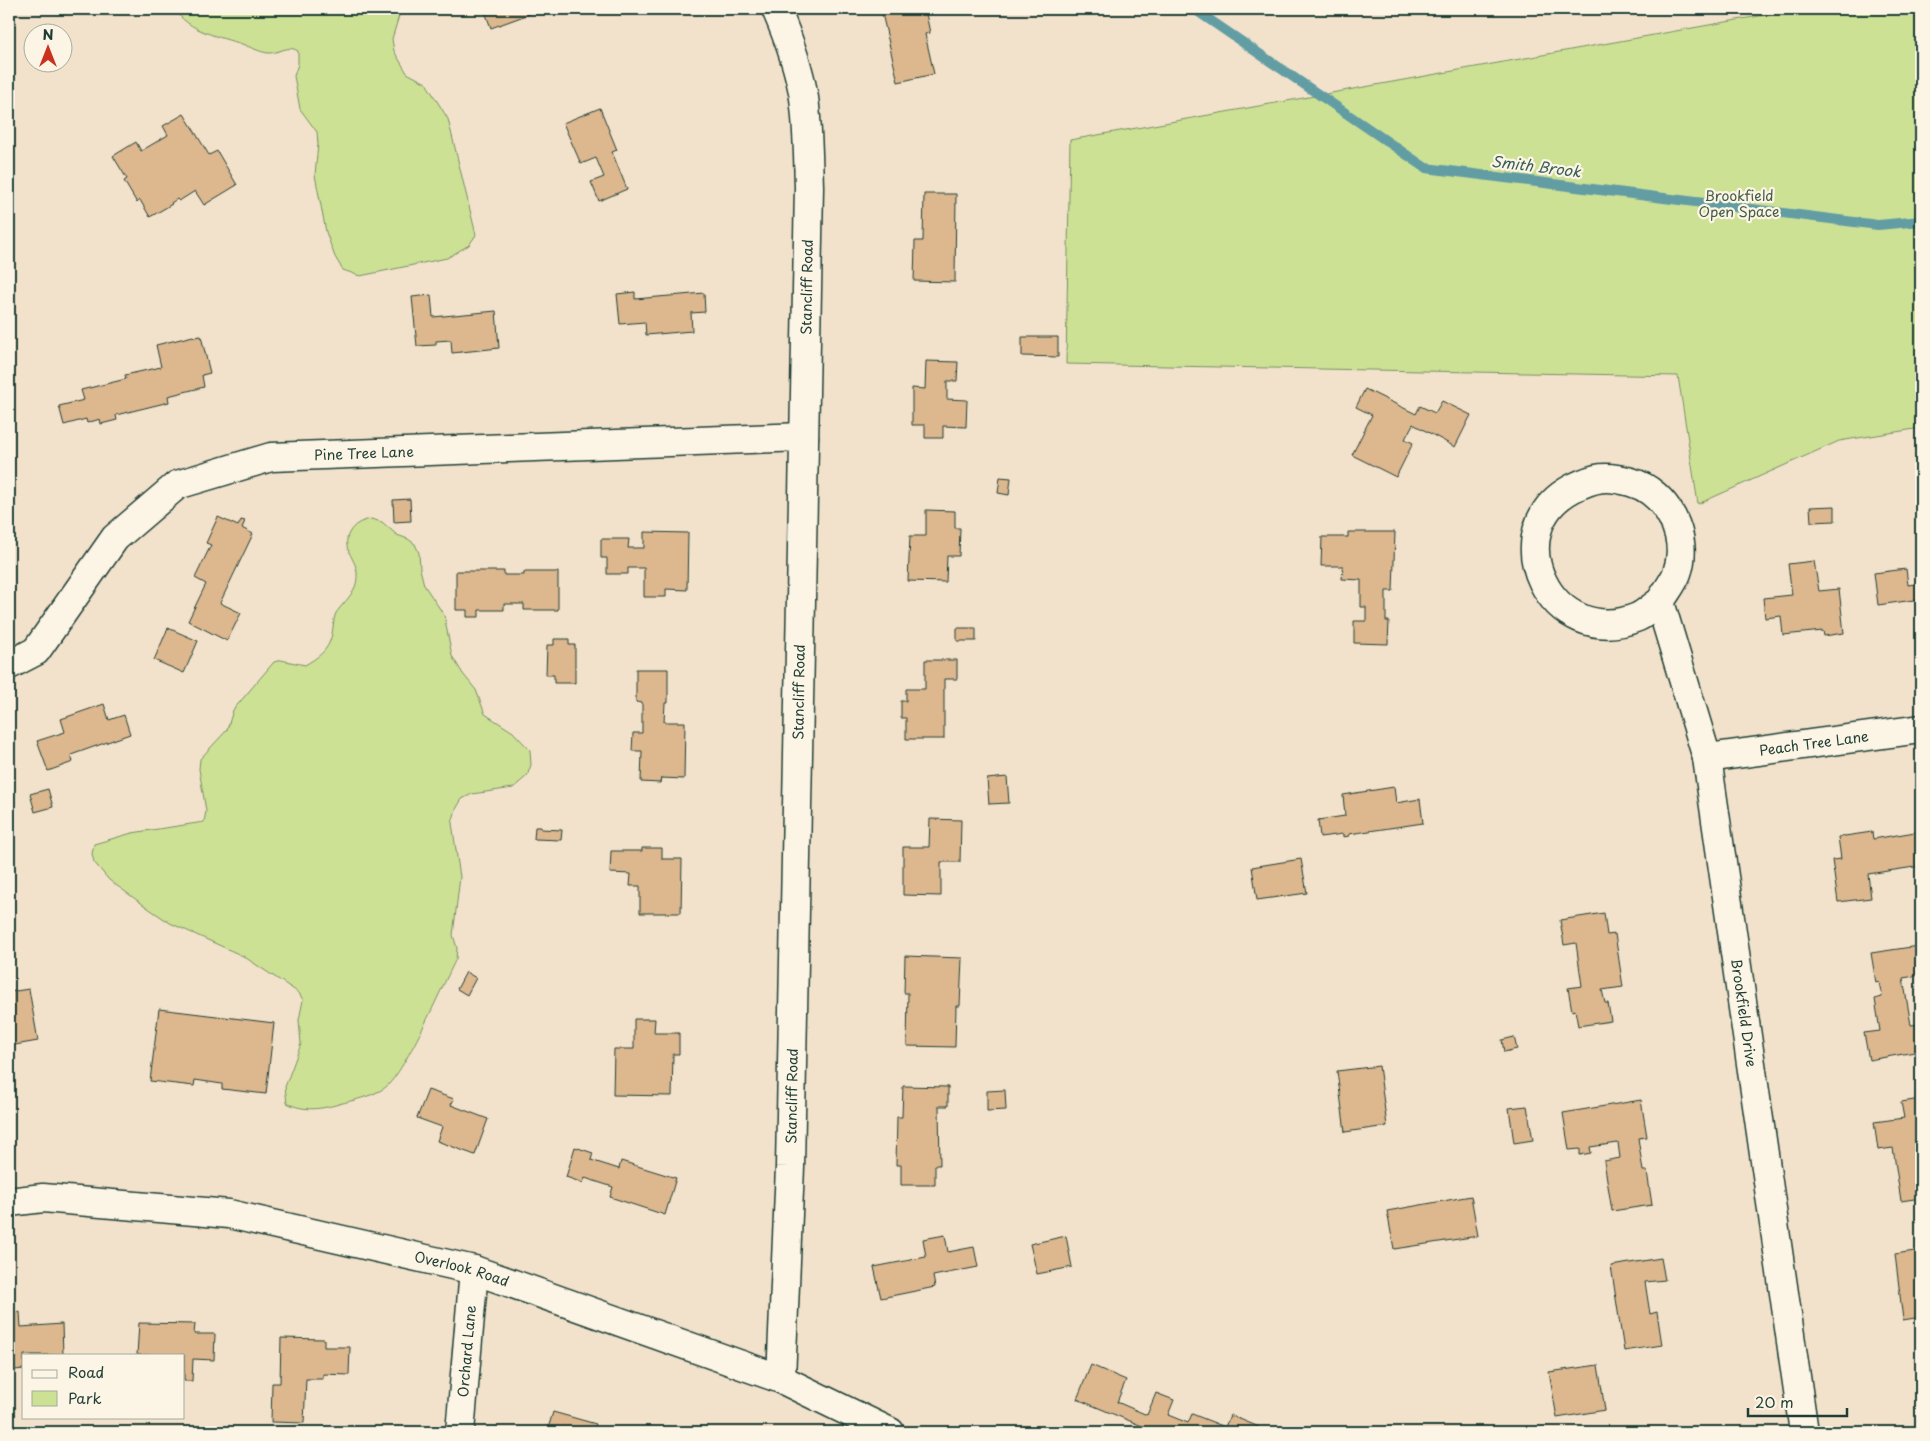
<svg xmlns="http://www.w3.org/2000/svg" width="1930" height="1441" font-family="'Playpen Sans',sans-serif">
<rect width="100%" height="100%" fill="#f3e2cb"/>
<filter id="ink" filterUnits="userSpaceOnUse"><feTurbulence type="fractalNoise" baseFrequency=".02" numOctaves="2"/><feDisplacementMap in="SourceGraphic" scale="10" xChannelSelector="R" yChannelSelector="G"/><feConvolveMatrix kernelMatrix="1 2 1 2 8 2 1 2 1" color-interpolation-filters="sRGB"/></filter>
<g filter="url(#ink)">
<path fill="#cde195" stroke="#768f64" d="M 175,9 L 401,9 L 392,39 L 394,51 L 407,73 L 426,83 L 448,119 L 476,235 L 469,245 L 447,258 L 360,276 L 343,270 L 335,257 L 326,232 L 315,175 L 318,144 L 317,132 L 300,109 L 294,76 L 298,64 L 298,51 C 288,44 278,54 268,53 C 260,52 250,47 242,44 C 220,37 187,31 175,9 Z
M 1798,9 L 1921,9 L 1921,428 L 1839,441 L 1698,504 L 1678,376 L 1066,364 L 1070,140 Z
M 371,519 L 382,522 L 397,535 L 408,539 L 415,544 L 419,553 L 420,569 L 424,585 L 444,615 L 452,656 L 463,674 L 476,690 L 485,714 L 513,732 L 530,750 L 531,765 L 527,776 L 513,788 L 472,794 L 462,799 L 456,809 L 452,823 L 460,877 L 453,935 L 457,948 L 456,959 C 443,984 403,1078 383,1089 C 370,1097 354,1100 339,1104 C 322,1109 304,1112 287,1103 L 285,1087 L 301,1044 L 299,1020 L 303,1000 L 299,993 L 243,956 L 170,923 L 148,908 L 109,880 L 94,862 L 92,854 L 94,844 L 132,833 L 204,822 L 206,811 L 199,769 L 200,759 L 227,730 L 233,710 L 274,662 L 281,660 L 305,665 C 322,655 331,648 333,627 C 334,622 334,616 336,613 C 346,599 358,592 357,573 C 356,558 341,549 349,533 C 354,524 361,521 371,519 Z"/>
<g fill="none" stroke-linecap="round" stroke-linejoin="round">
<path stroke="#629da4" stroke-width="10" d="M 1194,9 L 1426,168 L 1878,225 L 1921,221"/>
</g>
<path fill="#ddb78e" stroke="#1f3d34" d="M 484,9 L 543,9 L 491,28 Z
M 881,9 L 925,9 L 930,33 L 925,34 L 934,74 L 898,82 Z
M 600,108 L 617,150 L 612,152 L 627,189 L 599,201 L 591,182 L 604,177 L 596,158 L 581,164 L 563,123 Z
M 184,114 L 209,155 L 217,151 L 237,185 L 204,205 L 195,191 L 179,201 L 177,199 L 171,203 L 172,204 L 150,217 L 140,200 L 137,203 L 124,181 L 127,179 L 113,156 L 136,142 L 141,151 L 168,135 L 163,126 Z
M 924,194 L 956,194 L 955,282 L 914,281 L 915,241 L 923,241 Z
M 635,292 L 635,299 L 704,293 L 705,312 L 691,313 L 692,331 L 646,335 L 645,322 L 620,324 L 617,294 Z
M 431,295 L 433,317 L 496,311 L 499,348 L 452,353 L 451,340 L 436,341 L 436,345 L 417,346 L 412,297 Z
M 193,336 L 194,337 L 201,336 L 210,373 L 202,375 L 204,387 L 168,396 L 169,402 L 116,415 L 117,420 L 101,424 L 100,419 L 87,423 L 86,419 L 64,425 L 59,406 L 84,400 L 81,390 L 126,379 L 125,375 L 161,367 L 156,345 Z
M 1022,337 L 1058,337 L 1058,357 L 1022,356 Z
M 926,361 L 958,362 L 957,381 L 947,381 L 947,399 L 967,400 L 966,427 L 943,426 L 943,438 L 925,438 L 925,425 L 912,425 L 912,388 L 925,389 Z
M 1365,389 L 1416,414 L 1420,406 L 1435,413 L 1442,401 L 1471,415 L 1455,447 L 1413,424 L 1405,439 L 1413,443 L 1396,477 L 1352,455 L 1372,415 L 1356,407 Z
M 1000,477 L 1011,478 L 1009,495 L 998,493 Z
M 410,499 L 411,521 L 394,522 L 393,500 Z
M 1835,506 L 1835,521 L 1811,522 L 1810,507 Z
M 926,510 L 955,511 L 955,528 L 960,528 L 959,556 L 947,556 L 946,582 L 908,581 L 910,536 L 926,536 Z
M 218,517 L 238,526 L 241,520 L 245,521 L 242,528 L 253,534 L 220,603 L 241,613 L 227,641 L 188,621 L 206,584 L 195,578 L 211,545 L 206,543 Z
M 644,532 L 688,533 L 687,590 L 666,589 L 666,597 L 644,597 L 644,568 L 628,568 L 628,574 L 607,574 L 607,558 L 601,558 L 601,539 L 629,539 L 628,548 L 644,548 Z
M 1348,532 L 1395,532 L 1393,591 L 1386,591 L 1386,621 L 1389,621 L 1388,644 L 1354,643 L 1354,621 L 1366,621 L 1366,607 L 1361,607 L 1361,580 L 1342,579 L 1343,566 L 1321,566 L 1322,537 L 1348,537 Z
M 1814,561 L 1819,591 L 1839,589 L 1844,633 L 1824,636 L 1823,631 L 1783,635 L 1781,616 L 1765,618 L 1763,598 L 1792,595 L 1788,564 Z
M 1906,569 L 1908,585 L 1921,583 L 1921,599 L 1878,605 L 1874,573 Z
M 456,571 L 504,571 L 504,575 L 524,575 L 524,572 L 558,572 L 558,610 L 524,610 L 524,604 L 504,604 L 504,610 L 479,610 L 479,617 L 467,617 L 467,610 L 456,610 Z
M 168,628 L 198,641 L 184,673 L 154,660 Z
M 957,628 L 976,628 L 976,641 L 957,641 Z
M 554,639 L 569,639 L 569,645 L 575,645 L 575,683 L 554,683 L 554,675 L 546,675 L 547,645 L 554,645 Z
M 925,660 L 957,660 L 957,679 L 944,679 L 944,739 L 906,739 L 906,718 L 901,718 L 901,701 L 906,701 L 906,689 L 925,689 Z
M 636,669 L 668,669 L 668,703 L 665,703 L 664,722 L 685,722 L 684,779 L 661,778 L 660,783 L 641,782 L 642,751 L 632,751 L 633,733 L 642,733 L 642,703 L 636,702 Z
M 104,704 L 109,720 L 124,715 L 130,734 L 71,755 L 73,762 L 48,771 L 37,741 L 65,732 L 61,719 Z
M 1007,777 L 1009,803 L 989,804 L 987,779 Z
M 1394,787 L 1396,803 L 1420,799 L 1423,823 L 1349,834 L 1349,836 L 1343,837 L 1343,834 L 1320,837 L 1318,820 L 1345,816 L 1343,795 Z
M 48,789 L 53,807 L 35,812 L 30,794 Z
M 930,819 L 961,820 L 960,862 L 941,862 L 941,896 L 903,895 L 903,847 L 929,847 Z
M 535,827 L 541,827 L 541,829 L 562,830 L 561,840 L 534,839 Z
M 1921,831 L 1921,851 L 1919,852 L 1921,866 L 1868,874 L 1871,898 L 1838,902 L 1832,860 L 1841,859 L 1838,837 L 1872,832 L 1873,839 Z
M 642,848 L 662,848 L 662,859 L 682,859 L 681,913 L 640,913 L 640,886 L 630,886 L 631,874 L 610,873 L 611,851 L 642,851 Z
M 1301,859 L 1307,893 L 1257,900 L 1252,867 Z
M 1604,913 L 1607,935 L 1615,934 L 1623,987 L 1602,990 L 1605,1003 L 1608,1003 L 1611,1021 L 1578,1026 L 1575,1010 L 1572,1011 L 1568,988 L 1582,986 L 1576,943 L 1564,945 L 1560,920 Z
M 1918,946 L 1921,975 L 1903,978 L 1911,1025 L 1921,1024 L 1921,1049 L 1915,1050 L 1915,1052 L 1869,1060 L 1864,1033 L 1880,1031 L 1875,999 L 1882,997 L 1879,982 L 1876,983 L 1871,953 Z
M 905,956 L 962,958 L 960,1006 L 956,1006 L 955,1047 L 907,1046 L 908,993 L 904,993 Z
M 466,972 L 476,978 L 467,995 L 457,989 Z
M 29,989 L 38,1041 L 9,1046 L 9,992 Z
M 159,1009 L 274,1023 L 266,1094 L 222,1089 L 222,1084 L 195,1080 L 194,1086 L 150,1081 Z
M 634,1019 L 655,1019 L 654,1033 L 679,1033 L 679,1054 L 673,1054 L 672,1096 L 613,1095 L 614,1049 L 634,1049 Z
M 1514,1037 L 1517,1049 L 1504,1052 L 1502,1040 Z
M 1379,1066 L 1387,1126 L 1345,1132 L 1337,1071 Z
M 903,1086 L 948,1087 L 948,1106 L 939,1106 L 940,1165 L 935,1165 L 935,1185 L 901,1185 L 901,1165 L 896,1165 L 897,1117 L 902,1117 Z
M 428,1090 L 454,1099 L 451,1105 L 488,1119 L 475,1155 L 437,1141 L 442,1127 L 417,1118 Z
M 1005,1090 L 1006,1110 L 987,1111 L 987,1091 Z
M 1921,1099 L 1921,1198 L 1901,1201 L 1893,1148 L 1878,1150 L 1874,1122 L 1904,1118 L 1901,1102 Z
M 1641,1100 L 1647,1137 L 1638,1138 L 1643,1171 L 1647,1171 L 1652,1205 L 1612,1211 L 1604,1161 L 1620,1158 L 1618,1143 L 1590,1147 L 1591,1153 L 1580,1155 L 1580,1149 L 1569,1150 L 1563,1113 Z
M 1527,1106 L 1533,1140 L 1514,1143 L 1509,1108 Z
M 575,1147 L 593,1153 L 591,1160 L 600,1163 L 619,1169 L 621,1161 L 676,1178 L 665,1215 L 610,1197 L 613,1187 L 585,1178 L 583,1183 L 566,1177 Z
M 1471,1196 L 1478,1236 L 1394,1249 L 1387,1211 Z
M 945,1235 L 948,1252 L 974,1247 L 978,1267 L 933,1276 L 935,1287 L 881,1298 L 874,1267 L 926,1257 L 923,1239 Z
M 1066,1236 L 1072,1267 L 1037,1274 L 1030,1244 Z
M 1921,1250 L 1921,1317 L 1903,1320 L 1895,1254 Z
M 1661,1258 L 1665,1280 L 1645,1282 L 1650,1314 L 1657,1312 L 1662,1345 L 1624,1351 L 1611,1266 Z
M 20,1312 L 21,1327 L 62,1324 L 63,1355 L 24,1355 L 24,1369 L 15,1370 L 13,1352 L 9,1352 L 9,1313 Z
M 139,1323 L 195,1324 L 194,1334 L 215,1334 L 214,1360 L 193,1359 L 192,1381 L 184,1381 L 184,1355 L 137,1355 Z
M 281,1338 L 324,1339 L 324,1347 L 350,1347 L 349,1375 L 323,1374 L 323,1379 L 306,1379 L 304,1423 L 271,1422 L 272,1383 L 280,1383 Z
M 1091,1365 L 1126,1380 L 1117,1402 L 1147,1415 L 1156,1393 L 1174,1400 L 1168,1415 L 1188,1423 L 1192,1414 L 1225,1427 L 1230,1415 L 1259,1427 L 1257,1432 L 1146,1432 L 1141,1430 L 1142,1426 L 1077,1399 Z
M 1598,1365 L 1605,1410 L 1557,1418 L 1549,1372 Z
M 553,1412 L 596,1424 L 594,1432 L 547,1432 Z"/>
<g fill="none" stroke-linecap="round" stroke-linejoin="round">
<defs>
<g id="minor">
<path d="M 776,9 C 788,37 799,67 804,98 C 808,127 808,158 809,187 L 790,1167 L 781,1379"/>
<path id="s1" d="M 1660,602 C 1653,606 1646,613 1638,617 C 1551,653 1493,530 1573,488 C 1595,477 1606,475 1631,482 C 1667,492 1690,537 1677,573 C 1674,582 1665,593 1660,602 L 1707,758 L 1804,1432"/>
<path id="s2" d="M 9,665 L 36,651 L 115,538 L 177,485 L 271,457 L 804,437"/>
<path id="s3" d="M 1707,758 L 1921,729"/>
<path id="s4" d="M 9,1202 L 43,1198 L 229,1214 L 474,1270 L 781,1379 L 890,1432"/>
<path id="s5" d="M 460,1432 L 474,1270"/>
</g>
</defs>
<use href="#minor" stroke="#1f3d34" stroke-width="31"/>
<use href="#minor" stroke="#fcf5e5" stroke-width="28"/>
</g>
</g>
<g text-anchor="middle" stroke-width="4.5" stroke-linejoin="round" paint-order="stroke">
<g font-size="14" fill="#425e47" stroke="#fcf5e5">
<text x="1739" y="201">Brookfield<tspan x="1739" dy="16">Open Space</tspan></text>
</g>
<g font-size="14" fill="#1f3d34" stroke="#fcf5e5">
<text transform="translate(807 287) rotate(-89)" y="5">Stancliff Road</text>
<text dy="5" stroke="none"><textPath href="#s2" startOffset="441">Pine Tree Lane</textPath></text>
<text transform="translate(799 692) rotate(-89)" y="5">Stancliff Road</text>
<text dy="5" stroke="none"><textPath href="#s3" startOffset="108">Peach Tree Lane</textPath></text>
<text dy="5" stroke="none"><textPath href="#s1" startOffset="876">Brookfield Drive</textPath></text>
<text transform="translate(792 1096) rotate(-89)" y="5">Stancliff Road</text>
<text dy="5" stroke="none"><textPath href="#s4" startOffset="460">Overlook Road</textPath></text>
<text dy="5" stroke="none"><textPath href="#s5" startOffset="81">Orchard Lane</textPath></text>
</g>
<g font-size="15" font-style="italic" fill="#355d59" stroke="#fcf5e5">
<text transform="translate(1536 167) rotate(7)" y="5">Smith Brook</text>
</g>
</g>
<rect width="1930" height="1441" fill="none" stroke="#fcf5e5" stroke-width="30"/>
<rect x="15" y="15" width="1900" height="1411" fill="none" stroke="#1f3d34" stroke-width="2" filter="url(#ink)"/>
<rect x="22" y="1354" width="162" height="65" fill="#fcf5e5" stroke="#a4ab9e"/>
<rect x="32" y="1370" width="25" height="8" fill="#fcf5e5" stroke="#a4ab9e"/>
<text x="68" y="1378" font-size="15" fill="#1f3d34">Road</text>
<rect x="32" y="1391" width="25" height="15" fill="#cde195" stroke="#a4ab9e"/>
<text x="68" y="1404" font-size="15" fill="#1f3d34">Park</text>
<g transform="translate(48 48)"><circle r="24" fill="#fcf5e5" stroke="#a4ab9e"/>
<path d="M0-4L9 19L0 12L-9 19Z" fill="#c8321e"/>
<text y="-8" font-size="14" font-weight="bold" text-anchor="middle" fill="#1f3d34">N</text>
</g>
<path d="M1748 1408v8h99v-8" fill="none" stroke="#1f3d34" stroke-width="2.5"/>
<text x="1755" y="1408" font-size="15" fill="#1f3d34" stroke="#fcf5e5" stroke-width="4" paint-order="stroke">20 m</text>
</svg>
